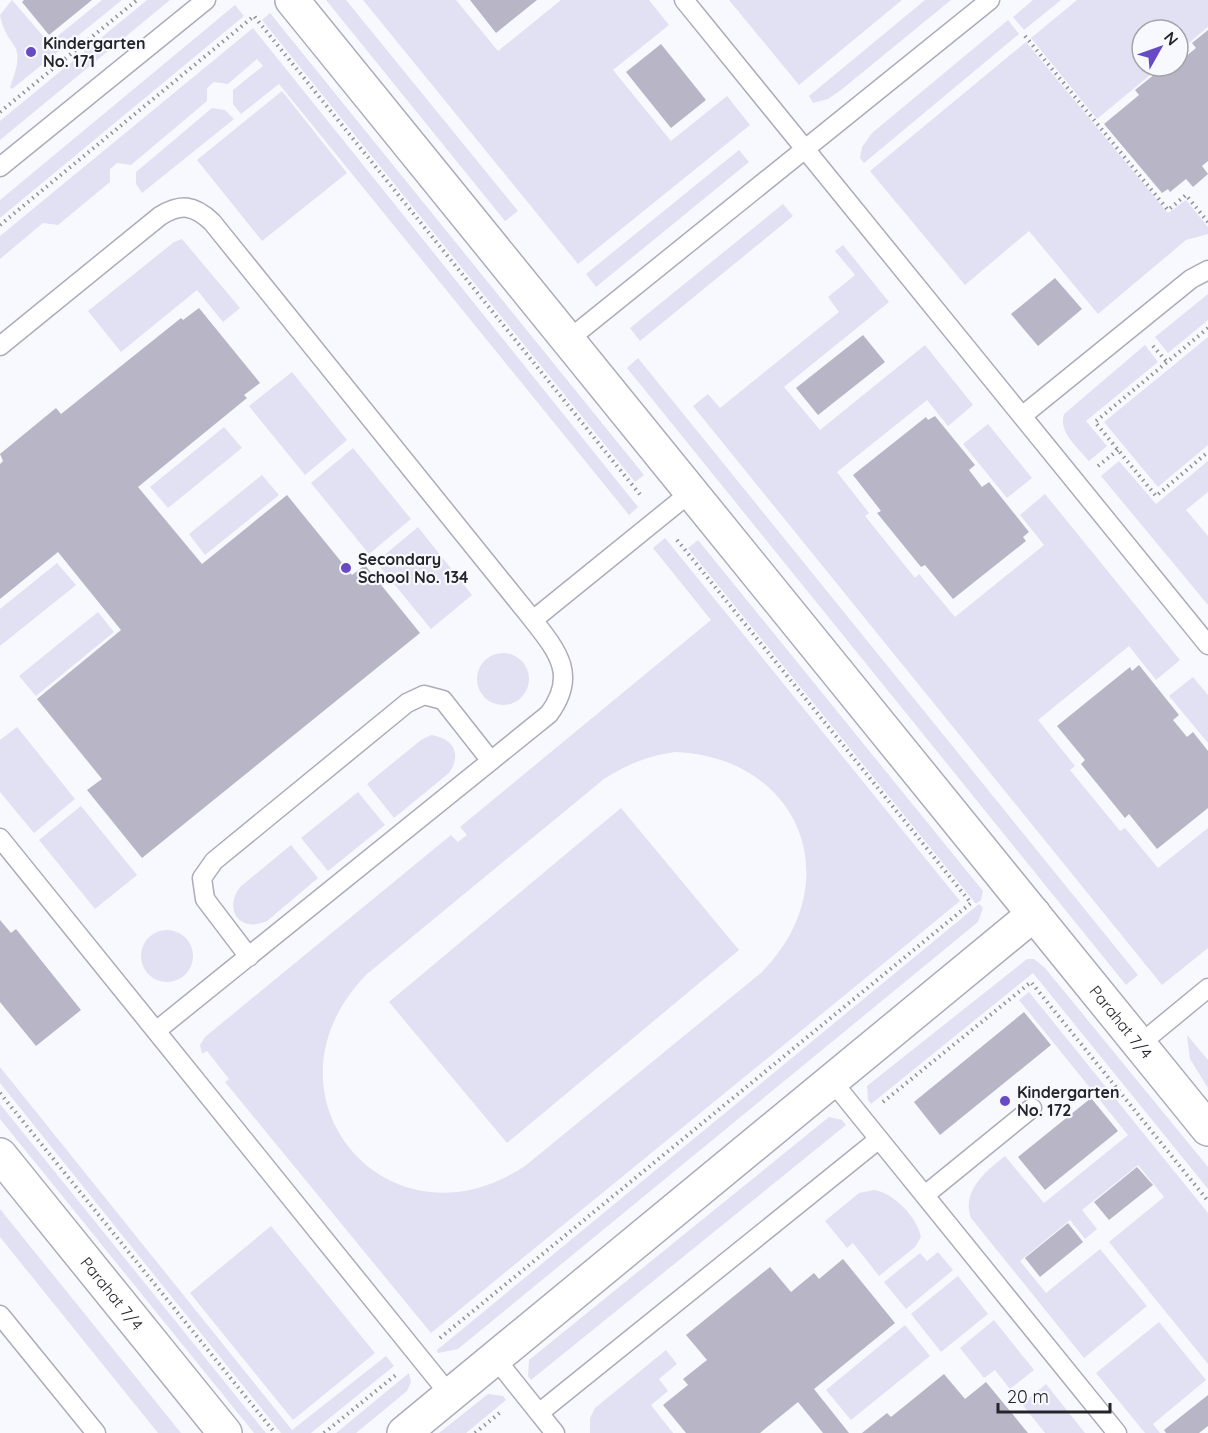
<svg xmlns="http://www.w3.org/2000/svg" width="1208" height="1433" font-family="Quicksand,sans-serif">
<rect width="100%" height="100%" fill="#f8f8ff"/>
<path fill="#e2e0f3" fill-rule="evenodd" d="M 12,0 L 49,43 L 102,0 L 122,0 L 12,89 L 10,87 C 29,38 7,52 0,15 Z
M 147,0 L 170,0 L 0,140 L 0,121 Z
M 326,0 L 346,0 L 518,211 L 505,221 Z
M 363,0 L 456,0 L 498,51 L 561,0 L 649,0 L 669,25 L 613,70 L 671,141 L 727,96 L 750,125 L 578,264 Z
M 729,0 L 902,0 L 799,85 Z
M 925,0 L 951,0 L 841,90 L 828,99 L 813,103 L 809,96 Z
M 1033,0 L 1061,0 L 1024,30 L 1013,17 Z
M 1077,0 L 1208,0 L 1208,27 L 1178,52 L 1178,30 L 1142,30 L 1142,66 L 1161,66 L 1097,119 L 1031,38 Z
M 235,5 L 244,16 L 0,218 L 0,200 Z
M 270,13 L 644,475 L 635,482 L 262,20 Z
M 1008,20 L 1019,34 L 864,163 L 860,158 L 862,147 L 872,133 Z
M 253,28 L 638,507 L 629,515 L 279,84 L 241,114 L 233,104 L 233,90 L 263,66 L 257,59 L 228,84 L 214,82 L 207,88 L 207,101 L 131,165 L 117,163 L 110,169 L 110,182 L 58,225 L 43,223 L 0,259 L 0,236 Z
M 1026,42 L 1168,213 L 1186,200 L 1208,227 L 1208,234 L 1186,240 L 1098,314 L 1029,231 L 965,285 L 870,171 Z
M 282,91 L 347,173 L 262,241 L 197,160 Z
M 212,108 L 225,110 L 234,119 L 142,193 L 136,184 L 136,172 Z
M 739,150 L 749,162 L 596,287 L 586,274 Z
M 783,204 L 793,216 L 640,341 L 630,328 Z
M 182,239 L 240,308 L 223,322 L 197,290 L 121,352 L 88,311 L 174,242 Z
M 843,245 L 889,302 L 784,387 L 820,430 L 925,345 L 973,405 L 948,426 L 927,400 L 837,472 L 869,513 L 865,516 L 915,578 L 919,574 L 955,617 L 1044,545 L 1020,515 L 1045,494 L 1180,660 L 1156,680 L 1129,646 L 1038,720 L 1075,766 L 1070,770 L 1120,831 L 1125,828 L 1158,868 L 1208,828 L 1208,948 L 1162,985 L 693,406 L 708,394 L 720,408 L 839,312 L 828,297 L 855,275 L 835,251 Z
M 1208,294 L 1208,320 L 1168,353 L 1155,337 Z
M 1208,337 L 1208,445 L 1158,487 L 1104,422 Z
M 1145,345 L 1158,362 L 1086,421 L 1107,446 L 1089,461 C 1078,448 1058,432 1064,414 Z
M 638,358 L 1138,975 L 1126,985 L 627,368 Z
M 292,372 L 347,440 L 305,475 L 249,406 Z
M 988,424 L 1032,478 L 1007,498 L 963,444 Z
M 224,427 L 242,448 L 168,508 L 150,487 Z
M 353,448 L 411,519 L 369,554 L 311,483 Z
M 1119,461 L 1156,504 L 1208,461 L 1208,492 L 1186,510 L 1208,536 L 1208,605 L 1101,476 Z
M 262,475 L 279,495 L 205,555 L 189,534 Z
M 418,527 L 472,595 L 431,629 L 376,562 Z
M 665,538 L 960,901 L 431,1333 L 225,1082 L 229,1079 L 207,1051 L 202,1054 L 200,1045 L 205,1037 L 451,835 L 458,842 L 467,835 L 460,827 L 711,620 L 653,548 ZM 675,752 C 800,757 850,882 762,972 L 525,1166 C 387,1258 250,1093 367,974 L 604,779 C 627,764 648,756 675,752 Z
M 698,540 L 983,891 L 981,900 L 976,904 L 688,548 Z
M 57,563 L 76,585 L 0,646 L 0,609 Z
M 98,612 L 114,632 L 36,696 L 19,676 Z
M477 679a26 26 0 1 1 52 0a26 26 0 1 1-52 0Z
M 1193,677 L 1208,695 L 1208,743 L 1169,696 Z
M 17,727 L 75,799 L 34,833 L 0,792 L 0,740 Z
M 431,735 C 454,738 462,755 449,773 L 394,818 L 367,784 L 421,740 Z
M 358,792 L 385,825 L 328,871 L 301,838 Z
M 81,806 L 137,875 L 95,909 L 39,840 Z
M 621,808 L 739,950 L 507,1143 L 389,1002 Z
M 291,845 L 318,878 L 267,921 C 240,933 223,911 240,887 Z
M 979,904 L 983,908 L 978,922 L 458,1349 L 438,1353 L 437,1350 Z
M141 956a26 26 0 1 1 52 0a26 26 0 1 1-52 0Z
M 1027,959 L 1034,959 L 1045,968 L 1208,1167 L 1208,1189 L 1033,973 L 871,1104 L 868,1100 L 867,1086 Z
M 1029,992 L 1208,1213 L 1208,1364 L 1109,1242 L 1164,1197 L 1138,1165 L 1082,1210 L 1097,1229 L 1085,1239 L 1070,1220 L 1020,1261 L 1046,1293 L 1100,1249 L 1147,1306 L 1084,1358 L 971,1218 C 961,1191 986,1171 1005,1156 L 1044,1203 L 1128,1135 L 1019,1000 Z
M 1187,1035 L 1208,1060 L 1208,1088 L 1190,1059 Z
M 0,1067 L 292,1430 L 386,1356 L 394,1366 L 311,1433 L 281,1433 L 0,1083 Z
M 0,1104 L 266,1433 L 254,1433 L 0,1119 Z
M 829,1117 L 842,1120 L 846,1125 L 531,1380 L 528,1376 L 529,1360 Z
M 874,1190 C 894,1193 917,1217 921,1237 L 915,1247 L 879,1276 L 853,1243 L 847,1248 L 825,1221 L 859,1193 Z
M 0,1209 L 181,1433 L 158,1433 L 0,1237 Z
M 271,1226 L 375,1353 L 293,1420 L 190,1293 Z
M 938,1252 L 953,1270 L 906,1309 L 884,1282 L 920,1253 L 927,1261 Z
M 958,1276 L 988,1314 L 941,1352 L 911,1314 Z
M 994,1320 L 1034,1370 L 1010,1389 L 995,1370 L 984,1378 L 960,1348 Z
M 1159,1322 L 1206,1380 L 1153,1424 L 1160,1433 L 1145,1433 L 1096,1373 Z
M 905,1325 L 930,1356 L 851,1420 L 826,1390 Z
M 666,1350 L 677,1364 L 659,1379 L 668,1391 L 651,1405 L 673,1433 L 590,1433 L 590,1418 L 595,1408 Z
M 409,1373 L 411,1382 L 407,1391 L 356,1433 L 336,1433 Z
M 1046,1384 L 1085,1433 L 1045,1433 L 1022,1404 Z
M 488,1394 L 503,1396 L 506,1400 L 466,1433 L 439,1433 Z"/>
<path fill="#b7b5c6" d="M 24,0 L 92,0 L 49,35 L 22,2 Z
M 470,0 L 537,0 L 496,33 Z
M 1208,30 L 1208,161 L 1202,166 L 1208,174 L 1193,187 L 1186,179 L 1170,192 L 1168,189 L 1162,193 L 1104,124 L 1139,95 L 1135,90 L 1165,66 L 1178,66 L 1178,63 L 1196,48 L 1192,43 Z
M 661,44 L 706,100 L 671,128 L 626,72 Z
M 1055,278 L 1082,309 L 1038,346 L 1011,314 Z
M 199,308 L 260,383 L 244,395 L 247,398 L 138,487 L 202,564 L 287,495 L 352,575 L 365,565 L 420,633 L 142,858 L 87,790 L 102,779 L 37,699 L 121,630 L 58,552 L 0,599 L 0,464 L 3,461 L 0,454 L 56,408 L 61,414 L 181,318 L 183,320 Z
M 863,335 L 885,362 L 818,415 L 796,388 Z
M 935,416 L 975,465 L 969,470 L 982,487 L 989,482 L 1029,532 L 1023,537 L 1026,541 L 953,599 L 925,565 L 921,567 L 877,513 L 881,511 L 853,475 L 926,417 L 928,420 Z
M 1139,665 L 1179,715 L 1173,720 L 1187,737 L 1193,732 L 1208,751 L 1208,808 L 1157,849 L 1129,814 L 1125,818 L 1081,764 L 1085,760 L 1057,726 L 1130,667 L 1132,671 Z
M 0,920 L 11,933 L 16,929 L 81,1010 L 36,1046 L 0,1002 Z
M 1024,1012 L 1051,1045 L 940,1135 L 914,1102 Z
M 1091,1098 L 1118,1131 L 1045,1190 L 1018,1157 Z
M 1137,1167 L 1153,1185 L 1109,1220 L 1094,1202 Z
M 1068,1223 L 1083,1242 L 1040,1277 L 1025,1258 Z
M 843,1259 L 895,1323 L 814,1389 L 849,1433 L 823,1433 L 798,1402 L 760,1433 L 686,1433 L 663,1405 L 688,1385 L 683,1379 L 707,1360 L 686,1335 L 770,1267 L 791,1292 L 814,1273 L 819,1279 Z
M 944,1374 L 965,1399 L 986,1382 L 1028,1433 L 862,1433 L 887,1413 L 891,1417 Z
M 1208,1395 L 1208,1426 L 1199,1433 L 1166,1433 L 1164,1430 Z"/>
<g fill="none" stroke-linecap="round" stroke-linejoin="round">
<defs>
<path id="lane" d="M 684,0 L 1208,645
M 0,167 L 206,0
M 568,340 L 990,0
M 0,346 L 160,216 C 181,203 194,205 212,222 L 533,620 C 559,653 577,676 549,714 L 156,1031
M 1022,416 L 1191,279 L 1208,270
M 533,620 L 691,492
M 0,838 L 450,1395
M 249,957 L 205,899 L 202,878 L 214,861 L 407,703 L 424,695 L 443,700 L 491,761
M 1140,1044 L 1208,988
M 832,1081 L 1117,1433
M 925,1195 L 1032,1108
M 0,1315 L 96,1433
M 495,1358 L 555,1433
M 539,1413 L 879,1139"/>
<g id="street">
<path id="s1" d="M 292,0 L 1208,1129"/>
<path id="s2" d="M 0,1155 L 225,1433"/>
<path d="M 404,1433 L 1034,914"/>
</g>
</defs>
<use href="#lane" stroke="#adabbc" stroke-width="21"/>
<use href="#street" stroke="#adabbc" stroke-width="36"/>
<path stroke="#919097" stroke-width="4" stroke-dasharray="1.5 4.5" stroke-linecap="butt" d="M 1025,36 L 1168,210 L 1186,195 L 1208,222
M 0,112 L 137,0
M 0,225 L 254,16 L 642,497
M 1208,328 L 1095,422 L 1156,496 L 1208,452
M 1153,346 L 1167,362
M 1098,466 L 1118,450
M 0,1093 L 275,1433
M 883,1102 L 1031,982 L 1208,1201
M 440,1338 L 971,903 L 677,540
M 324,1433 L 397,1374
M 475,1433 L 502,1411"/>
<use href="#lane" stroke="#fff" stroke-width="18"/>
<use href="#street" stroke="#fff" stroke-width="33"/>
</g>
<g fill="#684bc4" stroke="#f8f8ff" stroke-width="2">
<circle cx="31" cy="52" r="6"/>
<circle cx="346" cy="568" r="6"/>
<circle cx="1005" cy="1101" r="6"/>
</g>
<g text-anchor="middle" stroke-width="4.5" stroke-linejoin="round" paint-order="stroke">
<g font-size="16" font-weight="bold" fill="#25242b" stroke="#f8f8ff" text-anchor="start">
<text x="43" y="49">Kindergarten<tspan x="43" dy="18">No. 171</tspan></text>
<text x="358" y="565">Secondary<tspan x="358" dy="18">School No. 134</tspan></text>
<text x="1017" y="1098">Kindergarten<tspan x="1017" dy="18">No. 172</tspan></text>
</g>
<g font-size="16" fill="#25242b" stroke="#f8f8ff">
<text dy="6" stroke="none"><textPath href="#s1" startOffset="1316">Parahat 7/4</textPath></text>
<text dy="6" stroke="none"><textPath href="#s2" startOffset="178">Parahat 7/4</textPath></text>
</g>
</g>
<g transform="translate(1160 48) rotate(50)"><circle r="28" fill="#f8f8ff" stroke="#a4a3aa" stroke-width="1.5"/>
<path d="M0-4.5L10 22L0 15L-10 22Z" fill="#684bc4"/>
<text y="-9" font-size="16" font-weight="bold" text-anchor="middle" fill="#25242b">N</text>
</g>
<path d="M998 1403v9h112v-9" fill="none" stroke="#25242b" stroke-width="3"/>
<text x="1007" y="1403" font-size="18" fill="#25242b" stroke="#f8f8ff" stroke-width="4.5" paint-order="stroke">20 m</text>
</svg>
